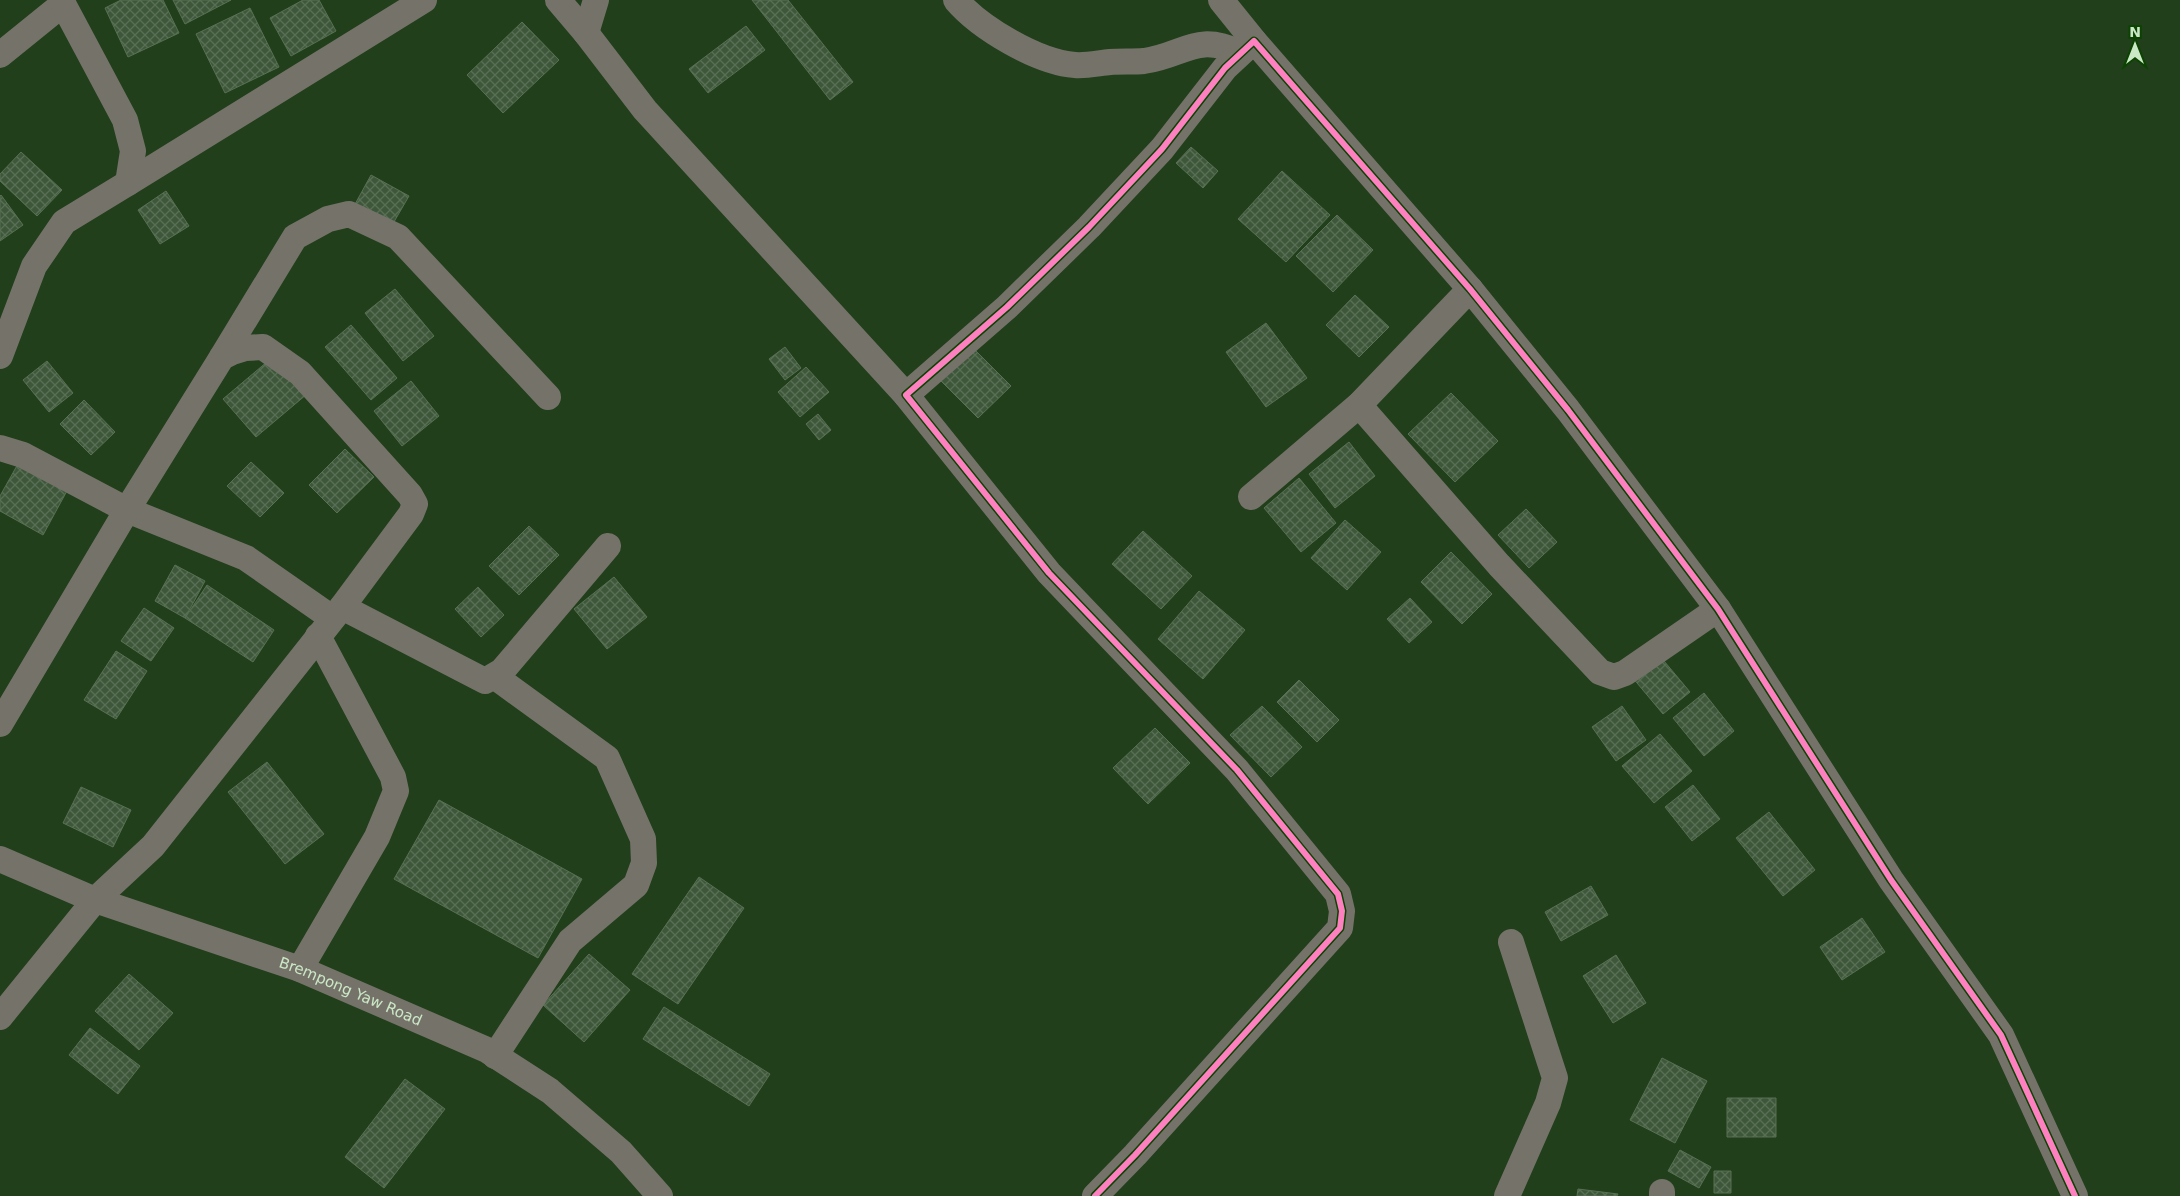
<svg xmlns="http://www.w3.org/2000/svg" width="2180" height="1196" font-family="'DejaVu Sans',sans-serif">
<defs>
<pattern id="building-cross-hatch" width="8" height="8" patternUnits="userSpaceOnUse" patternTransform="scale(1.25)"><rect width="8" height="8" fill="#3e573a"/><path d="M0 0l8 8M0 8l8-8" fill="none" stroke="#596f55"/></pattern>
</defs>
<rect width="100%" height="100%" fill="#223f1b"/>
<path fill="url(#building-cross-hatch)" stroke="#587053" d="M 121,0 L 163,0 L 179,33 L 128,57 L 105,8 Z
M 173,0 L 231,0 L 185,24 Z
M 303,0 L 319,0 L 336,31 L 291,56 L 270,18 Z
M 752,0 L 788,0 L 853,82 L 830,100 Z
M 250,8 L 279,67 L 225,93 L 196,34 Z
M 522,22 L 559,60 L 503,113 L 467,75 Z
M 746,26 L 765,50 L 708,93 L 689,69 Z
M 1191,147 L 1218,171 L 1203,188 L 1176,163 Z
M 21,152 L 62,190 L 37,216 L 0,181 L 0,174 Z
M 1282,171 L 1330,215 L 1286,262 L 1238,219 Z
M 371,175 L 409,196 L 391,227 L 354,206 Z
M 166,191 L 189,226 L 160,244 L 138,210 Z
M 1,195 L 23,225 L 0,241 L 0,196 Z
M 1337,215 L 1373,250 L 1333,292 L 1296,256 Z
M 395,289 L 434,336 L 403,361 L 365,313 Z
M 1355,295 L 1389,327 L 1359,357 L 1326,325 Z
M 1266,323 L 1307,378 L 1266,407 L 1226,352 Z
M 351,325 L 397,378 L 371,400 L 325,347 Z
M 785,347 L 801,368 L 785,380 L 769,359 Z
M 972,347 L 1011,386 L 978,418 L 939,379 Z
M 274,356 L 307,394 L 256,437 L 223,399 Z
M 47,361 L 73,393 L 49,412 L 23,380 Z
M 806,367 L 829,392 L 800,417 L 778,392 Z
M 411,381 L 439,416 L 402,446 L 374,411 Z
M 1451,393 L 1498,441 L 1455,482 L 1408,434 Z
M 84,400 L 115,432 L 91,455 L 60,424 Z
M 818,414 L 831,430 L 819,440 L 806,424 Z
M 1349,442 L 1375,476 L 1335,508 L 1309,474 Z
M 345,449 L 374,477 L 337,513 L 309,485 Z
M 19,462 L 68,489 L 43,535 L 0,511 L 0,496 Z
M 251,462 L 284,493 L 260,517 L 227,486 Z
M 1299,478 L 1336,523 L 1301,552 L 1264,508 Z
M 1526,509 L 1557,542 L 1529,568 L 1498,535 Z
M 1345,520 L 1381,552 L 1347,590 L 1311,558 Z
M 529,526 L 559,555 L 519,595 L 489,566 Z
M 1143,531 L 1192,576 L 1161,609 L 1112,564 Z
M 1451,552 L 1492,594 L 1462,624 L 1421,582 Z
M 175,565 L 205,581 L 185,618 L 155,601 Z
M 614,577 L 647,617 L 607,649 L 574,609 Z
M 207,585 L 274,630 L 253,662 L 185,618 Z
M 478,587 L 504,615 L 481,637 L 455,609 Z
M 1199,591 L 1245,630 L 1203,679 L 1158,639 Z
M 1410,598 L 1432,622 L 1409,643 L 1387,619 Z
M 144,608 L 174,628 L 151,661 L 121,641 Z
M 116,651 L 147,671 L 116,719 L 84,700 Z
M 1659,655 L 1690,692 L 1663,714 L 1632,677 Z
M 1299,680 L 1339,720 L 1317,742 L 1277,702 Z
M 1704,693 L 1734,731 L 1704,756 L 1673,718 Z
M 1262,706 L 1302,747 L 1271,777 L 1230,735 Z
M 1622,706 L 1646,740 L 1616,761 L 1592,727 Z
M 1155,728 L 1190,763 L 1148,804 L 1113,768 Z
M 1660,734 L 1692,771 L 1654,803 L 1622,766 Z
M 267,762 L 324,834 L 285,864 L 228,792 Z
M 1693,785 L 1720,819 L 1692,841 L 1665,807 Z
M 81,787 L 131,810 L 113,847 L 63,823 Z
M 439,800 L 582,879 L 538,958 L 394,879 Z
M 1769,812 L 1815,870 L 1783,896 L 1736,838 Z
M 699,877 L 744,908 L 678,1004 L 632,974 Z
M 1591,886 L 1608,915 L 1561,941 L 1545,912 Z
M 1862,918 L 1885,952 L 1842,980 L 1820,947 Z
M 589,954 L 630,990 L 584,1042 L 543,1005 Z
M 1616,955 L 1646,1003 L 1613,1023 L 1583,976 Z
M 129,974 L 173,1013 L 139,1050 L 95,1011 Z
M 664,1007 L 770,1074 L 749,1106 L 643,1039 Z
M 90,1028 L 140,1066 L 118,1094 L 69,1055 Z
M 1662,1058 L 1707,1081 L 1675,1143 L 1630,1120 Z
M 405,1079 L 445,1109 L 384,1188 L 345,1157 Z
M 1727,1098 L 1776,1098 L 1776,1137 L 1727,1137 Z
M 1680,1150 L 1711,1167 L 1699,1188 L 1668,1171 Z
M 1714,1171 L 1731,1171 L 1731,1193 L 1714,1193 Z
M 1578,1189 L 1618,1194 L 1617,1196 L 1577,1196 Z"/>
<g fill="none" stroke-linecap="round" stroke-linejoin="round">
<g stroke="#757369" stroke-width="26">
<path d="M 558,0 L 586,33 L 645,110 L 906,395"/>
<path d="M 956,0 C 980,28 1037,62 1075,65 C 1086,66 1099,63 1110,62 C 1121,61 1133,62 1144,61 C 1185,55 1196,32 1240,53"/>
<path d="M 1221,0 L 1254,41"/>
<path d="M 586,33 L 596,0"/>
<path d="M 0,55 L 63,4"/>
<path d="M 128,183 L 424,0"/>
<path d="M 0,356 L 34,266 L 64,222 L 128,183 L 133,151 L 125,120 L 61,0"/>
<path d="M 222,357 L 295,237 L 328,219 L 349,214 L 398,237 L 548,397"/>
<path d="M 1359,405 L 1499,565 L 1600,672 L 1614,677 L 1625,673 L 1718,609"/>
<path d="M 0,448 L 23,455 L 127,510 L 246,558 L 332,618"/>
<path d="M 1251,497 L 1359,405 L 1470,289"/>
<path d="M 342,607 L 485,681 L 502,671 L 608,546"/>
<path d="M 494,676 L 607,758 L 643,839 L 644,863 L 636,885 L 570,941 L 495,1056"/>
<path d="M 0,724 L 127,510 L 222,357 L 232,352 L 245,348 L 263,347 L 300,373 L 410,495 L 415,504 L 411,514 L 342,607 L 153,846 L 95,900 L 0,1017"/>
<path id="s1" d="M 0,859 L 95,900 L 300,969 L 487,1050 L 550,1091 L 621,1152 L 660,1196"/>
<path d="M 300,969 L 377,837 L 396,791 L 393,777 L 318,636"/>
<path d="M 1095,1196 L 1135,1155 L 1340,928 L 1342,911 L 1338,894 L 1237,770 L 1049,573 L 906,395 L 1007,307 L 1089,227 L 1162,149 L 1225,68 L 1254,41 L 1470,289 L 1568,410 L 1718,609 L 1891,880 L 2001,1035 L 2075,1196"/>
<path d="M 1507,1196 L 1548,1103 L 1555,1078 L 1511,942"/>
<path d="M 1662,1196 L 1662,1192"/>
</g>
<defs>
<path id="cycleway" d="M 1095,1196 L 1135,1155 L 1340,928 L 1342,911 L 1338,894 L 1237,770 L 1049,573 L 906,395 L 1007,307 L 1089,227 L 1162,149 L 1225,68 L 1254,41 L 1470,289 L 1568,410 L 1718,609 L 1891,880 L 2001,1035 L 2075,1196"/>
</defs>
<use href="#cycleway" stroke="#0b4300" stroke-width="9"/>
<use href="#cycleway" stroke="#ff80c0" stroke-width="6"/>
</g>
<g text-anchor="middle" stroke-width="4.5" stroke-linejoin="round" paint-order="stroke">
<g font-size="15" fill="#cbe8c6" stroke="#0b4300">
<text dy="5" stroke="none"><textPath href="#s1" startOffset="375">Brempong Yaw Road</textPath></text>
</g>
</g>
<g transform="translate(2135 45)" stroke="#0b4300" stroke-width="4" paint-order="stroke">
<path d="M0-4L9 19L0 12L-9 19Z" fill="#cbe8c6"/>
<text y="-8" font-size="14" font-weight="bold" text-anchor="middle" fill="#cbe8c6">N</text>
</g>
</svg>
